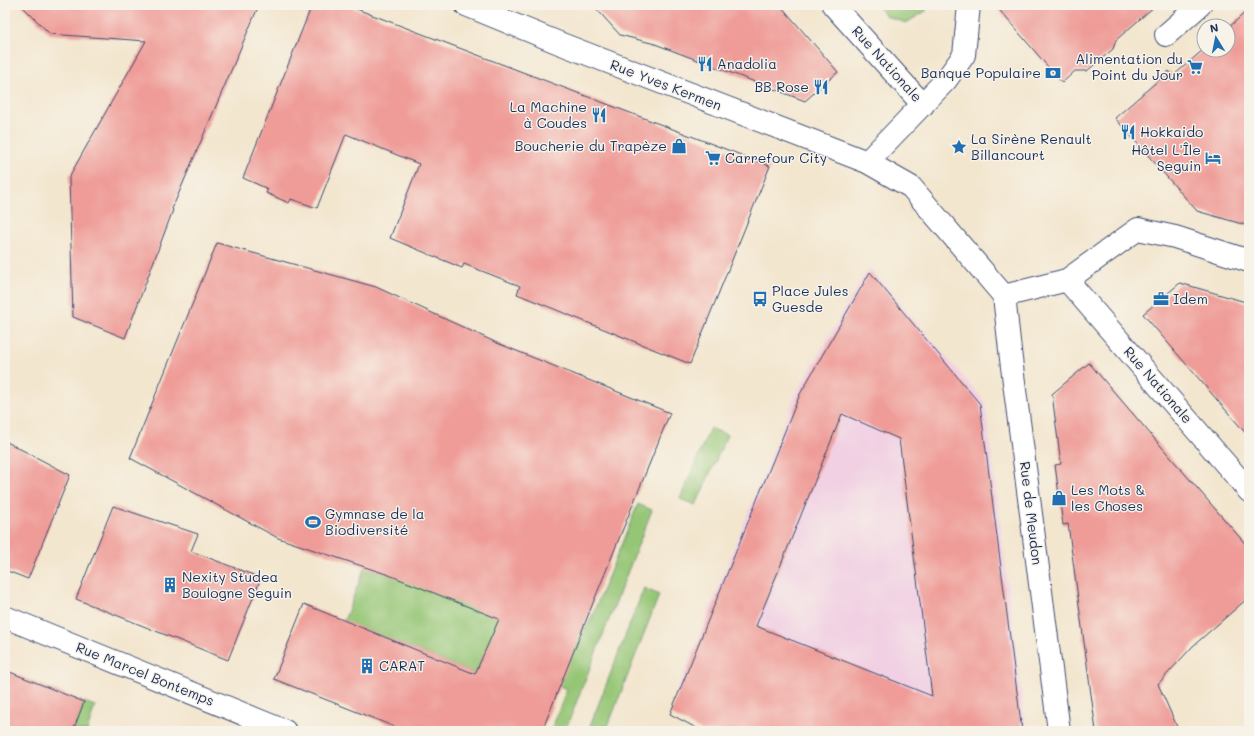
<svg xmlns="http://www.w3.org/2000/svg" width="1254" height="736" font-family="Mali,sans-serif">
<rect width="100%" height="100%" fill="#f7f3e8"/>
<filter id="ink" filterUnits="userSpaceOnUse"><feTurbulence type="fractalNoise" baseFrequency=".025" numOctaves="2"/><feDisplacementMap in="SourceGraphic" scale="8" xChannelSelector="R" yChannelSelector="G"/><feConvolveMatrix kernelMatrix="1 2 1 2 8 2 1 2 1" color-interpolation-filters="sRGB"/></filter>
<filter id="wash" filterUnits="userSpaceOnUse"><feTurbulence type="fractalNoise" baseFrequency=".012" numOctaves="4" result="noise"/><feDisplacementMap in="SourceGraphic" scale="16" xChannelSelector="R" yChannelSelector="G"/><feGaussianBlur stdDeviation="0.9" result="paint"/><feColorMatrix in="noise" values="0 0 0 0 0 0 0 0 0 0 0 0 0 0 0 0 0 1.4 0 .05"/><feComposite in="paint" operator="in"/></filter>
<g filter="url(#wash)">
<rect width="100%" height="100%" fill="#f3e6cf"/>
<path fill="#f1d0e3" d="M 869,267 L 985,402 L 1026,731 L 765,731 L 675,695 L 796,393 Z"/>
<path fill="#95c676" stroke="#587a6a" d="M 876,5 L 926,5 L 926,11 L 906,23 L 886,16 Z
M 710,428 L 727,435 L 696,505 L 680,499 Z
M 638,504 L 652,510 L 565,731 L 551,731 L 567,689 L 483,656 L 475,674 L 344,621 L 365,567 L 389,575 L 587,628 Z
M 644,588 L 659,595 L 606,731 L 588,731 Z
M 84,702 L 95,706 L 87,731 L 73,731 Z"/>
<g id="blocks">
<path fill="#ef9c98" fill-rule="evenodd" d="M 21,5 L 259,5 L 172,209 L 173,210 L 125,338 L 73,317 L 69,177 L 146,41 L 50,34 Z
M 312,5 L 346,5 L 770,166 L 690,364 L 517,294 L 520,286 L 464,264 L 462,268 L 390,238 L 419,164 L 346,134 L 317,208 L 291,199 L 289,203 L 266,193 L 268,189 L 243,178 Z
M 593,5 L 780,5 L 838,72 L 805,101 L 655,44 L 620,35 Z
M 995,5 L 1156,5 L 1116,40 L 1113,49 L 1087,71 L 1075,71 L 1062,83 Z
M 1249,9 L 1249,226 L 1197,211 L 1115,118 L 1169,71 L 1173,76 L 1204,49 L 1204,50 L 1228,50 L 1228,28 Z
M 217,243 L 376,287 L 497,343 L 670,413 L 595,598 L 542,731 L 405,731 L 274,679 L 304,604 L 475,674 L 499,619 L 389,575 L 278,538 L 130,458 Z
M 870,272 L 980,404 L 1022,731 L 702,731 L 670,714 L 800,394 ZM 842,414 L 899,439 L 932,696 L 756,626 Z
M 1180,283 L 1249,303 L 1249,437 L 1143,314 Z
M 1089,363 L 1249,548 L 1249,597 L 1193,646 L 1158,684 L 1179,731 L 1096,731 L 1068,524 L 1063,525 L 1055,465 L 1061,464 L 1052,394 Z
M 5,441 L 70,475 L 28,579 L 5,570 Z
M 113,506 L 198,534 L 191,551 L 261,578 L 228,660 L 76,599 Z
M 5,670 L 84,702 L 73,731 L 5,731 Z"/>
</g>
</g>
<g filter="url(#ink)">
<use href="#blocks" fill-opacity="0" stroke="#3b4a6f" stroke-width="1"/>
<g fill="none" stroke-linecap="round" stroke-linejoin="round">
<defs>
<path id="street" d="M 466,5 L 559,43 L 867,162 L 911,187 L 1004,296
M 833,5 L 923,105
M 1166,35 L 1200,5
M 867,162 L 946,80 L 964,55 L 969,5
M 1067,280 L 1249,491
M 1004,296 L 1011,359 L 1059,731
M 1004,296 L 1067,280 L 1138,229 L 1175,237 L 1249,261
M 5,617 L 285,731"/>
</defs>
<use href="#street" stroke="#3b4a6f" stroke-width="24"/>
<use href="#street" stroke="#fff" stroke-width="22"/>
</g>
</g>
<defs>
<symbol id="restaurant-bare" viewBox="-9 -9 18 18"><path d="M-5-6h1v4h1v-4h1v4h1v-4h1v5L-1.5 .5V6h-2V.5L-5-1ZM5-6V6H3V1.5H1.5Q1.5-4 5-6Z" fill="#1f6fb2" stroke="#f7f3e8" stroke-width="2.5" paint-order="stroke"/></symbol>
<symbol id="supermarket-bare" viewBox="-9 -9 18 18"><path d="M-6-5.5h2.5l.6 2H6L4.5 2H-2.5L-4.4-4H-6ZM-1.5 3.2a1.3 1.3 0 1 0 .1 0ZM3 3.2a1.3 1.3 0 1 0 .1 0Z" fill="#1f6fb2" stroke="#f7f3e8" stroke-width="2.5" paint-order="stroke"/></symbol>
<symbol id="bank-bare" viewBox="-9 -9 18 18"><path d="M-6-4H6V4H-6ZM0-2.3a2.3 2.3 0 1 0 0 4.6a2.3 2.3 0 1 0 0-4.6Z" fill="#1f6fb2" stroke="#f7f3e8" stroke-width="2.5" paint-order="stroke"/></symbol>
<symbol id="shop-bare" viewBox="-9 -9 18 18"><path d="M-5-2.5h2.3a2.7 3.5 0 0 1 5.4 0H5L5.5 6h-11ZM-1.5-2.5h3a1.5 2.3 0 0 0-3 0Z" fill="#1f6fb2" stroke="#f7f3e8" stroke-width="2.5" paint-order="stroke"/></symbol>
<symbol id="sight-bare" viewBox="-9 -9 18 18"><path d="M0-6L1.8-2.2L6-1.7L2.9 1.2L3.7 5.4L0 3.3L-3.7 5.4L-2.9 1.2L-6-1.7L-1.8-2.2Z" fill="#1f6fb2" stroke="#f7f3e8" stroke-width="2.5" paint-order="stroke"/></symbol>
<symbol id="hotel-bare" viewBox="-9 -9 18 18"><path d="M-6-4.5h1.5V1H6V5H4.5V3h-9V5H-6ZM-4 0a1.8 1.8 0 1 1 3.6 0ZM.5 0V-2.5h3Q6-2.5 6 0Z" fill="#1f6fb2" stroke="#f7f3e8" stroke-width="2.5" paint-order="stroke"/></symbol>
<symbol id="bus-bare" viewBox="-9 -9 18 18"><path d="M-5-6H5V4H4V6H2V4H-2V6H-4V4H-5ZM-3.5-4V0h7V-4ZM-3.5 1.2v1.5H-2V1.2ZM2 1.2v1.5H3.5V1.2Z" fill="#1f6fb2" stroke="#f7f3e8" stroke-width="2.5" paint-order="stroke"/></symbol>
<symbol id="office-bare" viewBox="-9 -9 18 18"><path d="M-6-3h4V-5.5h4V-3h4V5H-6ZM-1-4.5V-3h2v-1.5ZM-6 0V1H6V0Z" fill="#1f6fb2" stroke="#f7f3e8" stroke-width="2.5" paint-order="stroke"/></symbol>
<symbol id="stadium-bare" viewBox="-9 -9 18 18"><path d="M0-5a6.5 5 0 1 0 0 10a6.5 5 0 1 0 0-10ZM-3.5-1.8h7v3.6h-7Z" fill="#1f6fb2" stroke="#f7f3e8" stroke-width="2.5" paint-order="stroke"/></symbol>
<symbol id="building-bare" viewBox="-9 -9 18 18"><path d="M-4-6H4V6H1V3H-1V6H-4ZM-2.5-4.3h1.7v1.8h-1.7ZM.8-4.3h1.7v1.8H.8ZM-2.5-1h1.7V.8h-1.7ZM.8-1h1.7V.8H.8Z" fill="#1f6fb2" stroke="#f7f3e8" stroke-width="2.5" paint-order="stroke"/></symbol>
</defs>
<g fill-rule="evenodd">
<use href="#restaurant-bare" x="694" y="53" width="22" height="22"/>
<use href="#supermarket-bare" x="1184" y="56" width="22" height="22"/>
<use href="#bank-bare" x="1042" y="62" width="22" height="22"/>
<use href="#restaurant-bare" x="810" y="76" width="22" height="22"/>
<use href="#restaurant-bare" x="588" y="104" width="22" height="22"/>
<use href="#restaurant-bare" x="1117" y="121" width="22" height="22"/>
<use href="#shop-bare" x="668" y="135" width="22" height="22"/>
<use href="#sight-bare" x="948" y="136" width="22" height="22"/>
<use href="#supermarket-bare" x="702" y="147" width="22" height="22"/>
<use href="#hotel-bare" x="1202" y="147" width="22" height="22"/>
<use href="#bus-bare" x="749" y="288" width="22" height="22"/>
<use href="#office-bare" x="1150" y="288" width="22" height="22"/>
<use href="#shop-bare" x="1048" y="487" width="22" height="22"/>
<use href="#stadium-bare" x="302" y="511" width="22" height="22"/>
<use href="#building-bare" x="159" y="574" width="22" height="22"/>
<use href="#building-bare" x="356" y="655" width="22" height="22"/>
</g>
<g text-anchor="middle" stroke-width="3" stroke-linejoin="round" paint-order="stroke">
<g font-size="14" fill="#1b2f5e" stroke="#f7f3e8" text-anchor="start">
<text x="1183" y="64" text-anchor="end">Alimentation du<tspan x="1183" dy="16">Point du Jour</tspan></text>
<text x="717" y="69">Anadolia</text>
<text x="1041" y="78" text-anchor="end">Banque Populaire</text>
<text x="809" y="92" text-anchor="end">BB Rose</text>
<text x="587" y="112" text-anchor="end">La Machine<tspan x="587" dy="16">à Coudes</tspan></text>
<text x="1140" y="137">Hokkaido</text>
<text x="971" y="144">La Sirène Renault<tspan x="971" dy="16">Billancourt</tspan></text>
<text x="667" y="151" text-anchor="end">Boucherie du Trapèze</text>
<text x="1201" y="155" text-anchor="end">Hôtel L'Île<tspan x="1201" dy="16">Seguin</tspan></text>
<text x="725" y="163">Carrefour City</text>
<text x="772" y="296">Place Jules<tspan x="772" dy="16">Guesde</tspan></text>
<text x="1173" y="304">Idem</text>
<text x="1071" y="495">Les Mots &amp;<tspan x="1071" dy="16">les Choses</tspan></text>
<text x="325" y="519">Gymnase de la<tspan x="325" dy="16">Biodiversité</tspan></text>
<text x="182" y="582">Nexity Studea<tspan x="182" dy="16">Boulogne Seguin</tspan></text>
<text x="379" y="671">CARAT</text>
</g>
<g font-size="14" fill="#1b2f5e" stroke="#f7f3e8">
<text transform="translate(887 64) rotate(48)" y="5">Rue Nationale</text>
<text transform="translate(666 85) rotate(21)" y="5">Rue Yves Kermen</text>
<text transform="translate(1158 385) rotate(49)" y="5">Rue Nationale</text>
<text transform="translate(1031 513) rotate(83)" y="5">Rue de Meudon</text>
<text transform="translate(145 674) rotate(22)" y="5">Rue Marcel Bontemps</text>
</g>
</g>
<rect width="1254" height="736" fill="none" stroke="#f7f3e8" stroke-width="20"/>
<g transform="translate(1216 38) rotate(350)"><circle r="19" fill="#f7f3e8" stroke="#9fa5b1"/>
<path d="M0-3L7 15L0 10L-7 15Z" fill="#1f6fb2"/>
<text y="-6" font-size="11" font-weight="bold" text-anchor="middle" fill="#1b2f5e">N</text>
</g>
</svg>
